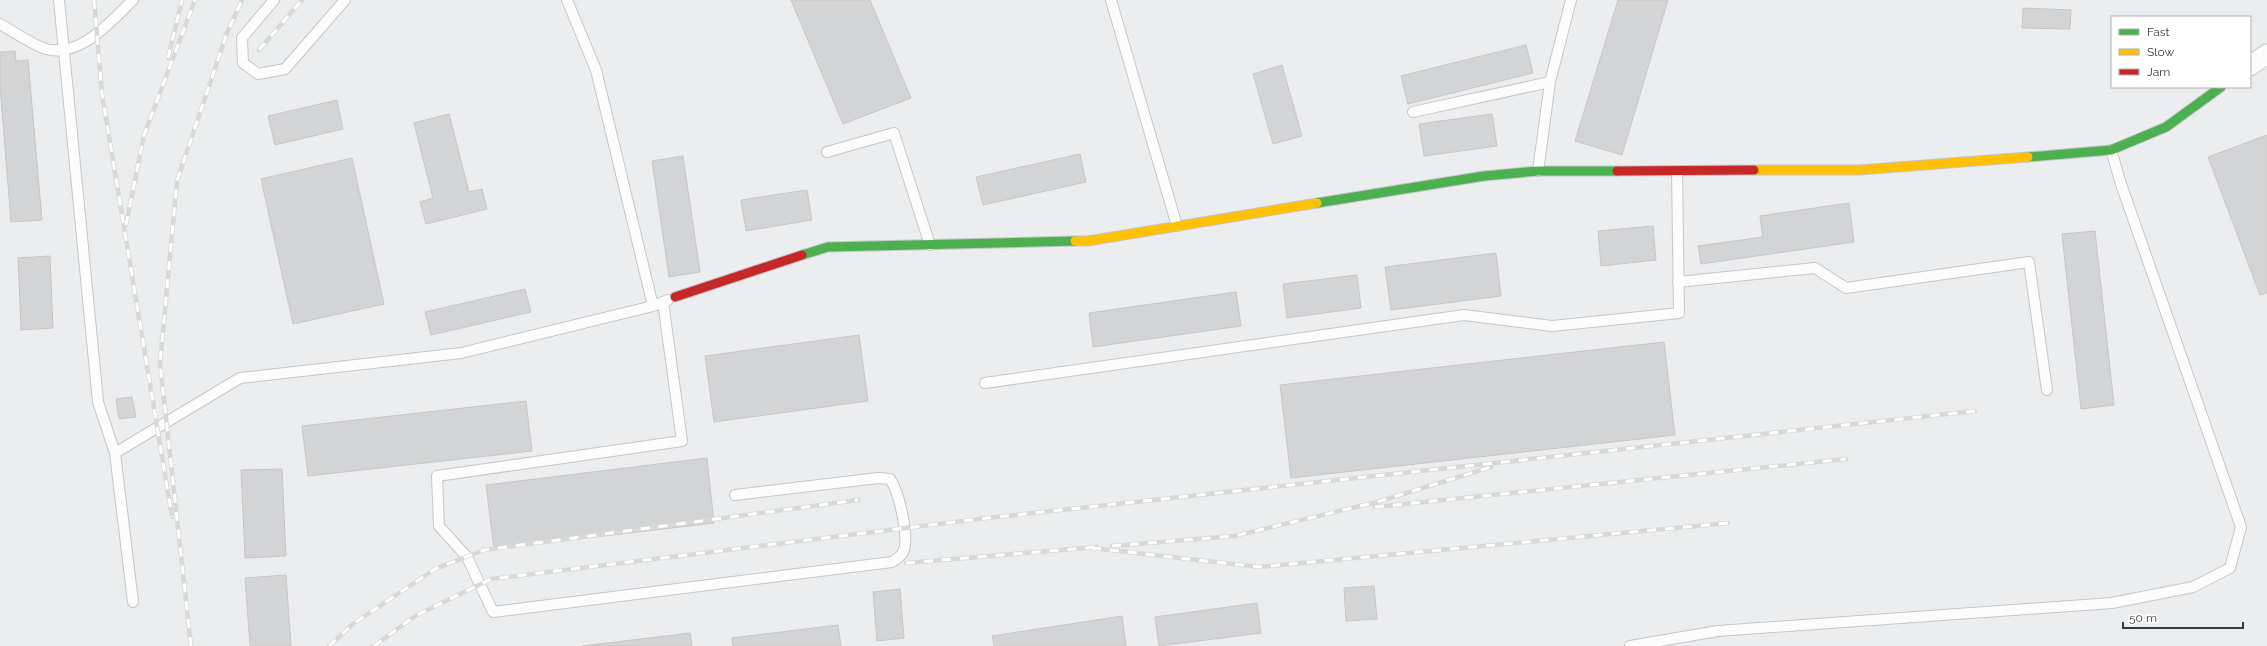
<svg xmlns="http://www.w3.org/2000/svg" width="2267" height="646" font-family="Raleway,sans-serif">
<rect width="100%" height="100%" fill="#ebedef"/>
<path fill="#d3d4d5" stroke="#c7c6c7" d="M 791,0 L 870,0 L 911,98 L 843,124 Z
M 1618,0 L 1668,0 L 1622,155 L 1575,141 Z
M 2023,8 L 2071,10 L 2070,29 L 2022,28 Z
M 1526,45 L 1533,73 L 1408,104 L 1401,76 Z
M 15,51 L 16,61 L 28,60 L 42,220 L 11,222 L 0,86 L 0,52 Z
M 1282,65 L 1302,136 L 1273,144 L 1253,74 Z
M 337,100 L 343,129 L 275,145 L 268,116 Z
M 449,114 L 469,192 L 482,189 L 487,209 L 426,224 L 420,202 L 433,198 L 414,123 Z
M 1492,114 L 1497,146 L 1424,156 L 1419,124 Z
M 2267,135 L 2267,293 L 2260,295 L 2208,157 Z
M 1080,154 L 1086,182 L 983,205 L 976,177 Z
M 683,156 L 700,272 L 669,277 L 652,161 Z
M 352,158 L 384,304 L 293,324 L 261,179 Z
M 807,190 L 812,220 L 746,231 L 741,200 Z
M 1849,203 L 1854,242 L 1701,264 L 1698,246 L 1763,237 L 1760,216 Z
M 1653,226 L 1656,260 L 1601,266 L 1598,231 Z
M 2095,231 L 2114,405 L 2081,409 L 2062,234 Z
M 1496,253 L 1501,296 L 1391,310 L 1385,267 Z
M 50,256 L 53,328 L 21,330 L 18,258 Z
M 1357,275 L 1361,308 L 1287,318 L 1283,284 Z
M 525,289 L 531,312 L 431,335 L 425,312 Z
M 1236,292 L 1241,326 L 1093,347 L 1089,313 Z
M 859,335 L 868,401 L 714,422 L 705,356 Z
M 1664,342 L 1675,435 L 1291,478 L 1280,385 Z
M 132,397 L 136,417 L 119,419 L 116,399 Z
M 526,401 L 532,451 L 308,476 L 302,426 Z
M 707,458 L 714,523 L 494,549 L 486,485 Z
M 282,469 L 286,556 L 245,558 L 241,470 Z
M 286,575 L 291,646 L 250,646 L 245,578 Z
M 1374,586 L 1377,619 L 1346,621 L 1344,588 Z
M 900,589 L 904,638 L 877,641 L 873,592 Z
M 1257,603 L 1261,633 L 1159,646 L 1155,617 Z
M 1122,616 L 1126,646 L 994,646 L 992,636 Z
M 838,625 L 841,646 L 733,646 L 732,638 Z
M 690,633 L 692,646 L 582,646 Z"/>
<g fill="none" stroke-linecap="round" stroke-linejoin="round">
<defs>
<path id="lane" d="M 59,0 L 98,402 L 115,453
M 274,0 L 242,38 L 243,63 L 258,74 L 285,69 L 345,0
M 567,0 L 596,70 L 653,306
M 1111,0 L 1177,226
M 0,24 C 11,30 34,46 46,49 C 81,58 111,21 133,0
M 1413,112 L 1550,82
M 827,152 L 894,133 L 930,245
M 1538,171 L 1550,82 L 1571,0
M 1678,282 L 1815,268 L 1846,288 L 2029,262 L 2047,390
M 663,302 L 682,441 L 437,476 L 439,526 L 467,557 L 493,612 L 892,562 C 895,560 900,557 902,554 C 911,541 899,492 890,479 L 878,478 L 735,495
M 985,383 L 1464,315 L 1552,326 L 1679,313 L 1677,171
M 133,602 L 115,453 L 240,378 L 461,353 L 653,306 L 668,300
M 1630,646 L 1718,631 L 2112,603 L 2193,587 L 2230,568 L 2241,527 L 2121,184 L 2111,150"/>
<path id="street" d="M 2250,66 L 2267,54"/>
<path id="fast" d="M 2028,157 L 2111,150 L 2166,127 L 2221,87
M 1317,203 L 1484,176 L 1538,171 L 1617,171
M 802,255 L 828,247 L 1075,241"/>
<path id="slow" d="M 1754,170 L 1859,170 L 2028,157
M 1075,241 L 1088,241 L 1317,203"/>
<path id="jam" d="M 1617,171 L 1754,170
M 675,297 L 802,255"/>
</defs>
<use href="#lane" stroke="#c4c6c8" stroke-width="12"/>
<use href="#street" stroke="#c4c6c8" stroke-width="21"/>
<use href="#fast" stroke="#c4c6c8" stroke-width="11"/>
<use href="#slow" stroke="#c4c6c8" stroke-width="11"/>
<use href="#jam" stroke="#c4c6c8" stroke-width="11"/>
<use href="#lane" stroke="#fcfcfd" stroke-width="10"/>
<use href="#street" stroke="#fcfcfd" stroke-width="19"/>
<use href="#fast" stroke="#4caf50" stroke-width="9"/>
<use href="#slow" stroke="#ffc107" stroke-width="9"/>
<use href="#jam" stroke="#c62828" stroke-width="9"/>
<defs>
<path id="rail" d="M 94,0 L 102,94 L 172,517
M 259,50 L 302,0
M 168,58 L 182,0
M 126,225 L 144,135 L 195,0
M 1375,507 L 1846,459
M 1112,546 L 1234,536 L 1377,502 L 1491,467
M 1092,548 L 1259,567 L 1728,523
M 906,563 L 1097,547
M 191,646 L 160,363 L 177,181 L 227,33 L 242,0
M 329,646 L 353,624 L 435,569 L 484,550 L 858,500
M 374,646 L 415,616 L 491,579 L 987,518 L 1975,411"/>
</defs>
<use href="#rail" stroke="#d7d8d8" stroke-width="4.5"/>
<use href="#rail" stroke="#fff" stroke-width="3" stroke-dasharray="9" stroke-linecap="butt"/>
</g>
<rect x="2111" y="16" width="140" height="72" fill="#ffffff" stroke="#afafb0"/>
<rect x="2119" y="29" width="20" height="6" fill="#4caf50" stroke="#afafb0"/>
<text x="2147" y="36" font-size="12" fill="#363839">Fast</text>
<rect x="2119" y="49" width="20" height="6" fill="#ffc107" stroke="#afafb0"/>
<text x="2147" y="56" font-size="12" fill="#363839">Slow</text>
<rect x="2119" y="69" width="20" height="6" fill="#c62828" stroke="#afafb0"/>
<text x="2147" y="76" font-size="12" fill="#363839">Jam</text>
<path d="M2123 622v6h120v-6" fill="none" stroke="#363839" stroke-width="2"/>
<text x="2129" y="622" font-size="12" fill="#363839" stroke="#ffffff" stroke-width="3" paint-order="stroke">50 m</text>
</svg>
